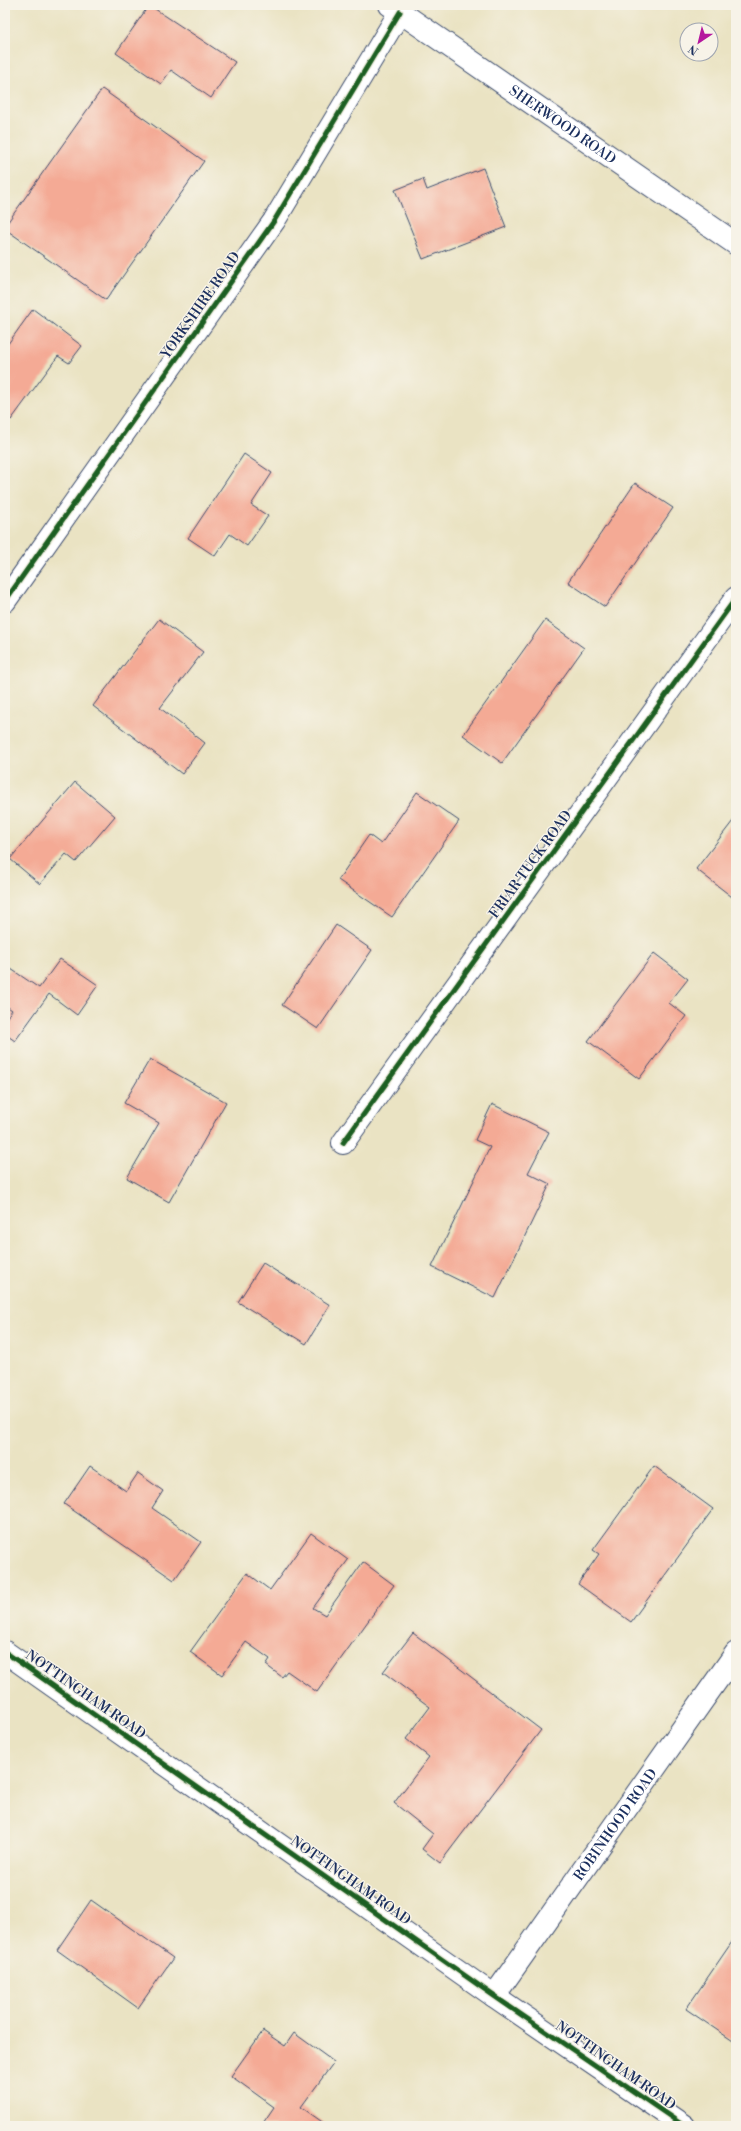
<svg xmlns="http://www.w3.org/2000/svg" width="741" height="2131" font-family="'Libre Bodoni',serif">
<rect width="100%" height="100%" fill="#f7f3e8"/>
<filter id="ink" filterUnits="userSpaceOnUse"><feTurbulence type="fractalNoise" baseFrequency=".025" numOctaves="2"/><feDisplacementMap in="SourceGraphic" scale="8" xChannelSelector="R" yChannelSelector="G"/><feConvolveMatrix kernelMatrix="1 2 1 2 8 2 1 2 1" color-interpolation-filters="sRGB"/></filter>
<filter id="wash" filterUnits="userSpaceOnUse"><feTurbulence type="fractalNoise" baseFrequency=".012" numOctaves="4" result="noise"/><feDisplacementMap in="SourceGraphic" scale="16" xChannelSelector="R" yChannelSelector="G"/><feGaussianBlur stdDeviation="0.9" result="paint"/><feColorMatrix in="noise" values="0 0 0 0 0 0 0 0 0 0 0 0 0 0 0 0 0 1.4 0 .05"/><feComposite in="paint" operator="in"/></filter>
<g filter="url(#wash)">
<rect width="100%" height="100%" fill="#eae3c3"/>
<g id="blocks">
<path fill="#f4aa95" d="M 149,5 L 235,62 L 211,98 L 171,70 L 161,84 L 116,53 Z
M 102,89 L 204,161 L 106,300 L 5,229 L 5,226 Z
M 483,168 L 506,227 L 423,259 L 395,190 L 423,179 L 427,190 Z
M 33,309 L 82,346 L 69,363 L 58,356 L 11,420 L 5,416 L 5,348 Z
M 244,454 L 272,473 L 251,505 L 268,516 L 247,546 L 230,534 L 215,556 L 188,538 Z
M 635,483 L 673,508 L 605,607 L 568,582 Z
M 159,619 L 203,652 L 160,708 L 205,743 L 182,774 L 93,706 Z
M 545,620 L 584,648 L 502,763 L 463,735 Z
M 75,782 L 115,816 L 76,862 L 66,854 L 40,884 L 10,859 Z
M 417,792 L 459,821 L 392,917 L 338,880 L 369,835 L 381,844 Z
M 736,817 L 736,900 L 696,869 Z
M 336,925 L 372,950 L 318,1029 L 282,1005 Z
M 654,953 L 688,979 L 669,1003 L 686,1016 L 639,1079 L 588,1041 Z
M 60,959 L 98,985 L 77,1015 L 49,994 L 15,1041 L 5,1034 L 5,1020 L 12,1010 L 5,1005 L 5,975 L 11,969 L 39,988 Z
M 150,1059 L 226,1102 L 169,1202 L 127,1178 L 159,1123 L 124,1103 Z
M 492,1104 L 549,1132 L 528,1173 L 550,1184 L 495,1298 L 432,1267 L 490,1147 L 475,1140 Z
M 263,1263 L 330,1305 L 306,1344 L 238,1302 Z
M 90,1466 L 126,1491 L 138,1473 L 163,1491 L 152,1508 L 201,1542 L 174,1580 L 64,1504 Z
M 654,1466 L 713,1509 L 631,1622 L 578,1584 L 599,1554 L 593,1550 Z
M 311,1533 L 348,1560 L 313,1608 L 325,1615 L 363,1562 L 394,1585 L 317,1692 L 287,1671 L 282,1677 L 266,1665 L 270,1659 L 246,1642 L 222,1675 L 190,1652 L 247,1573 L 270,1590 Z
M 413,1633 L 541,1730 L 440,1863 L 422,1849 L 433,1834 L 394,1803 L 429,1757 L 406,1739 L 430,1707 L 383,1672 Z
M 91,1900 L 173,1958 L 138,2008 L 57,1950 Z
M 736,1936 L 736,2043 L 686,2009 Z
M 263,2031 L 285,2046 L 294,2033 L 334,2062 L 301,2107 L 328,2126 L 261,2126 L 274,2107 L 231,2076 Z"/>
</g>
</g>
<g filter="url(#ink)">
<use href="#blocks" fill-opacity="0" stroke="#3a4a6d" stroke-width="1"/>
<g fill="none" stroke-linecap="round" stroke-linejoin="round">
<defs>
<g id="street">
<path id="s1" d="M 390,5 L 736,244"/>
<path d="M 5,601 L 274,221 L 400,12"/>
<path d="M 343,1143 L 736,598"/>
<path d="M 5,1652 L 494,1996 L 684,2126"/>
<path id="s2" d="M 494,1996 L 736,1653"/>
</g>
</defs>
<use href="#street" stroke="#3a4a6d" stroke-width="24"/>
<use href="#street" stroke="#fff" stroke-width="22"/>
<defs>
<path id="cycleway" d="M 5,601 L 274,221 L 400,12
M 343,1143 L 736,598
M 5,1652 L 494,1996 L 684,2126"/>
</defs>
<use href="#cycleway" stroke="#f7f3e8" stroke-width="8"/>
<use href="#cycleway" stroke="#1b5e20" stroke-width="5"/>
</g>
</g>
<g text-anchor="middle" stroke-width="3" stroke-linejoin="round" paint-order="stroke">
<g font-size="14" fill="#1b2f5e" stroke="#f7f3e8">
<text dy="5" stroke="none"><textPath href="#s1" startOffset="210">SHERWOOD ROAD</textPath></text>
<text transform="translate(200 305) rotate(-55)" y="5">YORKSHIRE ROAD</text>
<text transform="translate(530 864) rotate(-54)" y="5">FRIAR TUCK ROAD</text>
<text transform="translate(86 1694) rotate(35)" y="5">NOTTINGHAM ROAD</text>
<text dy="5" stroke="none"><textPath href="#s2" startOffset="210">ROBINHOOD ROAD</textPath></text>
<text transform="translate(351 1880) rotate(35)" y="5">NOTTINGHAM ROAD</text>
<text transform="translate(616 2065) rotate(35)" y="5">NOTTINGHAM ROAD</text>
</g>
</g>
<rect width="741" height="2131" fill="none" stroke="#f7f3e8" stroke-width="20"/>
<g transform="translate(699 42) rotate(215)"><circle r="19" fill="#f7f3e8" stroke="#9fa5b1"/>
<path d="M0-3L7 15L0 10L-7 15Z" fill="#b5179e"/>
<text y="-6" font-size="11" font-weight="bold" text-anchor="middle" fill="#1b2f5e">N</text>
</g>
</svg>
